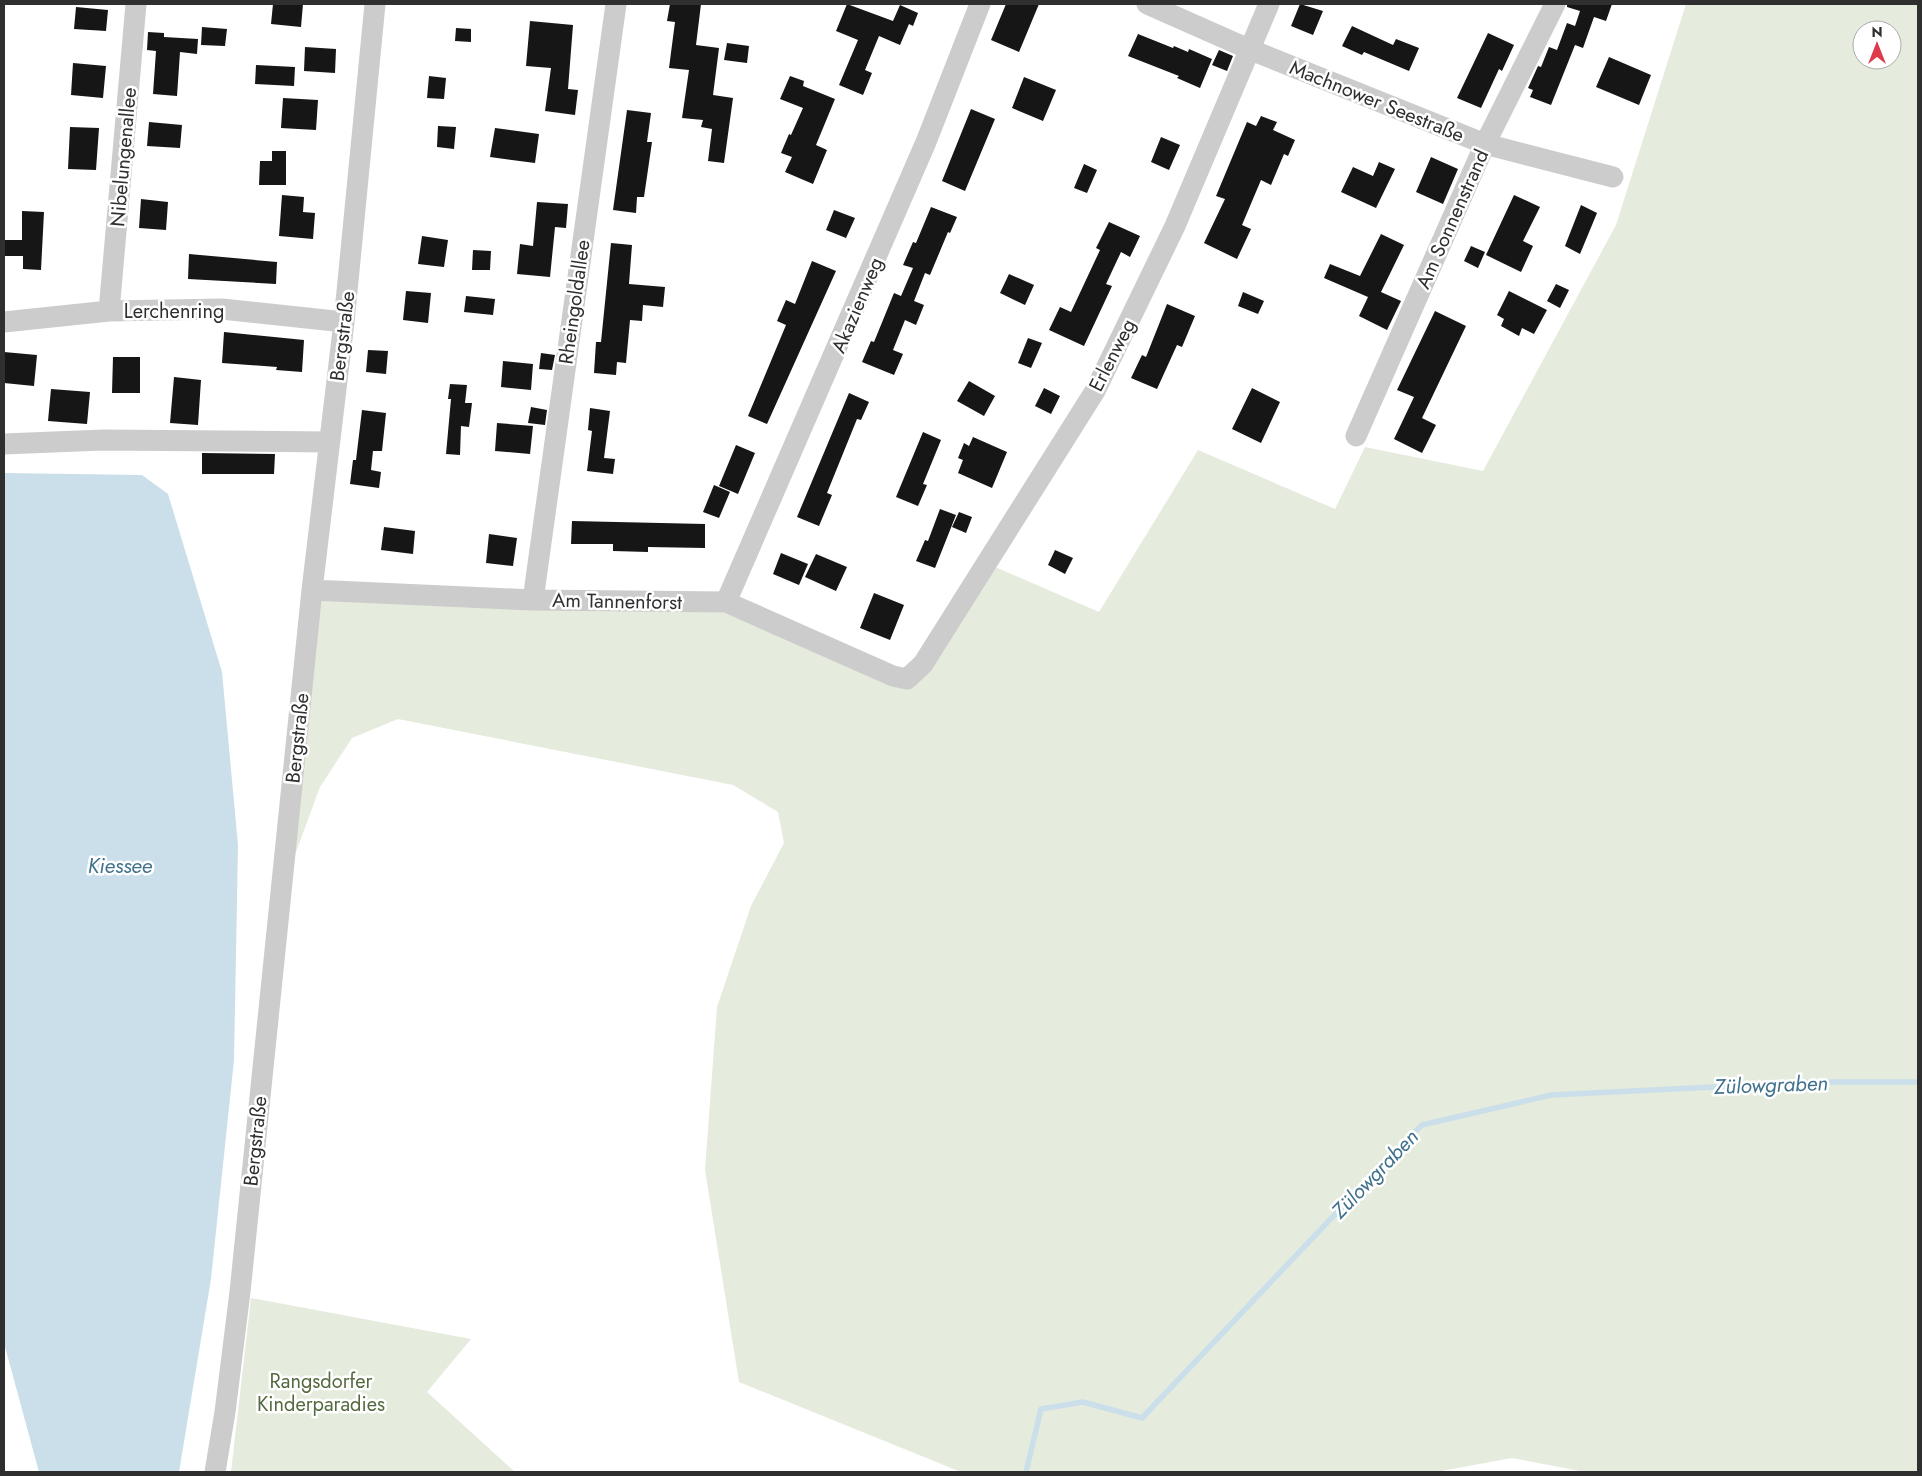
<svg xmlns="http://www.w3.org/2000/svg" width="1922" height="1476" font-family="Jost,sans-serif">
<rect width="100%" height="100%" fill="#fff"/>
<path fill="#e5ebdd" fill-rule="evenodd" d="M 1686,4 L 1918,4 L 1918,1472 L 1585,1472 L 1512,1458 L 1436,1472 L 961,1472 L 739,1382 L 705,1170 L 717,1007 L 751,906 L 784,843 L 778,812 L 733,785 L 398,719 L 352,738 L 320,787 L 282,890 L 312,590 L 726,602 L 907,679 L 986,563 L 1099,612 L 1198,450 L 1335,509 L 1365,447 L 1483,471 L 1616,225 ZM 1862,30 L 1892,30 L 1892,60 L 1862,60 Z
M 251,1298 L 471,1339 L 427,1392 L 515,1472 L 231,1472 Z"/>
<path fill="#cadfea" d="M 4,473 L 142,475 L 168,494 L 222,672 L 238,845 L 234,1060 L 211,1279 L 179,1472 L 39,1472 L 4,1343 Z"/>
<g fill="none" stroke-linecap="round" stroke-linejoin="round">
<path stroke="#cadfea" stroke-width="5.5" d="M 1026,1472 L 1041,1409 L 1083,1402 L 1142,1418 L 1396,1150 L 1422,1125 L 1551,1095 L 1814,1082 L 1918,1082"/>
</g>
<path fill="#161616" d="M 273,4 L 303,4 L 301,27 L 271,24 Z
M 670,4 L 701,4 L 696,45 L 719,48 L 713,95 L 733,98 L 724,163 L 708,161 L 712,129 L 701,127 L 703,120 L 682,118 L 689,70 L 669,68 L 675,22 L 667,21 Z
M 847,4 L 893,21 L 900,5 L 918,13 L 913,26 L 909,24 L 900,45 L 879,36 L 865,70 L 872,73 L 863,95 L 839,85 L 858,40 L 836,31 Z
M 1006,4 L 1039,4 L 1019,52 L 991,40 Z
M 1300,4 L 1323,11 L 1313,35 L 1291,26 Z
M 1567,4 L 1612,4 L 1606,21 L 1594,17 L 1583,48 L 1575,45 L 1551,105 L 1530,97 L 1533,90 L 1528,88 L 1538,66 L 1541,67 L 1549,47 L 1557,50 L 1567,23 L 1575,26 L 1580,11 L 1567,7 Z
M 76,7 L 108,10 L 106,31 L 74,29 Z
M 530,21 L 573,25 L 568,89 L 578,90 L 575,115 L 545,111 L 551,68 L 526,66 Z
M 1352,26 L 1393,45 L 1396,39 L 1419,48 L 1409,71 L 1364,52 L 1362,55 L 1342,46 Z
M 202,27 L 227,29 L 225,46 L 201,45 Z
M 456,28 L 471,29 L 471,42 L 455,41 Z
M 148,32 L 164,33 L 164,37 L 198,39 L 197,54 L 180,52 L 177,96 L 153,94 L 156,51 L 147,50 Z
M 1488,33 L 1514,45 L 1502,71 L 1499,69 L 1481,108 L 1457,98 Z
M 1138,34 L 1173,48 L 1174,46 L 1188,52 L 1189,49 L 1212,59 L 1200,88 L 1177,78 L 1179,76 L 1128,56 Z
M 727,43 L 749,46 L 747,63 L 724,60 Z
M 305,47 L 336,49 L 335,73 L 304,71 Z
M 1219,50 L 1233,56 L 1227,71 L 1212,65 Z
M 1609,57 L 1651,75 L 1639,105 L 1596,87 Z
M 73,63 L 106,66 L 103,98 L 71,95 Z
M 256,65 L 295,67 L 294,86 L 255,84 Z
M 429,76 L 446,78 L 444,99 L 427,98 Z
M 790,76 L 804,81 L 803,86 L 835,99 L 816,145 L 827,150 L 813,184 L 785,172 L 792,157 L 781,153 L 789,134 L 791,135 L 803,108 L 780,99 Z
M 1024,77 L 1056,90 L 1043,121 L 1012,108 Z
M 283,98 L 318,100 L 316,130 L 281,128 Z
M 971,109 L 995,119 L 965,191 L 942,181 Z
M 627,110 L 651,113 L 647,142 L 652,142 L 644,197 L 637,197 L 636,213 L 613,210 Z
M 1261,116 L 1277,122 L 1273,130 L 1295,140 L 1288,156 L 1284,154 L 1271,185 L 1261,180 L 1242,225 L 1251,229 L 1237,259 L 1204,243 L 1225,199 L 1216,196 L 1247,122 L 1256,126 Z
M 149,122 L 182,125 L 180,148 L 147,146 Z
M 438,126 L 456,127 L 454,149 L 437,147 Z
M 70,127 L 99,128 L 96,170 L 68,169 Z
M 495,128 L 539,134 L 535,163 L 490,157 Z
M 1161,137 L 1180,145 L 1169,170 L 1151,162 Z
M 272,151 L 286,151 L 286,185 L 259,185 L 260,161 L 272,161 Z
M 1431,157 L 1458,169 L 1443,204 L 1416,192 Z
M 1379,162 L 1395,169 L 1376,208 L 1341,192 L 1353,167 L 1373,176 Z
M 1084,164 L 1097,170 L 1087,193 L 1074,188 Z
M 282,195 L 304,197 L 303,212 L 315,213 L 313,239 L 279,236 Z
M 1514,195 L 1540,207 L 1523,241 L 1533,246 L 1521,272 L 1486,255 Z
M 141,199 L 168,202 L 166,230 L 139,228 Z
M 537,202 L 568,204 L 566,228 L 555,227 L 550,277 L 517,274 L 520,244 L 533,246 Z
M 1581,205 L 1597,213 L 1580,254 L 1565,246 Z
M 931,207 L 957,217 L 950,233 L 948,232 L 930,275 L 925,273 L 914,301 L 924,305 L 916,325 L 905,320 L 893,350 L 903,354 L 894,375 L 862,362 L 871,341 L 874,342 L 894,293 L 901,296 L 913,268 L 903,265 L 913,242 L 916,243 Z
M 834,210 L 855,218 L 846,238 L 826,230 Z
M 22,211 L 44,212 L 41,270 L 23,269 L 23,256 L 4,256 L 4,240 L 22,240 Z
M 1109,222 L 1140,236 L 1130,257 L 1121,252 L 1106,284 L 1112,286 L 1084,346 L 1049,330 L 1060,307 L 1071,312 L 1100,250 L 1096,248 Z
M 1381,234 L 1404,245 L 1381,292 L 1401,301 L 1387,330 L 1359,316 L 1368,297 L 1324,278 L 1330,264 L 1360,276 Z
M 422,236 L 448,240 L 444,267 L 418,264 Z
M 611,243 L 632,245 L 629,284 L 665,287 L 663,307 L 643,305 L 642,321 L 630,320 L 626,363 L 617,362 L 616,375 L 594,373 L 596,342 L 601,342 Z
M 1471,246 L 1485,252 L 1478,268 L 1464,261 Z
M 473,250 L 491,251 L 490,270 L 472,270 Z
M 189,254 L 277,262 L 276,284 L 188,279 Z
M 812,261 L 836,271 L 767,424 L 748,416 L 786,325 L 777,321 L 786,300 L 795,304 Z
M 1009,274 L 1034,285 L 1025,305 L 1000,293 Z
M 1556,284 L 1569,290 L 1560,308 L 1547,301 Z
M 406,291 L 431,293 L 428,323 L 403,320 Z
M 1509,291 L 1547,310 L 1534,334 L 1522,328 L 1519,336 L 1501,326 L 1504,319 L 1497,315 Z
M 1243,292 L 1264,301 L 1258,314 L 1238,306 Z
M 466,296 L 495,299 L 493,315 L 464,312 Z
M 1167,304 L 1195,316 L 1182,347 L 1177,345 L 1157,389 L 1131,378 L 1142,355 L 1146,357 Z
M 1435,311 L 1466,326 L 1422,418 L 1436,425 L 1422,453 L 1394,439 L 1414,397 L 1397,390 Z
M 224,332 L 304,340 L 302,372 L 276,370 L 277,367 L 222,363 Z
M 1028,338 L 1042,343 L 1031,368 L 1018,363 Z
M 368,350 L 388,351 L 386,374 L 366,372 Z
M 4,352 L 37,355 L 34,386 L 4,383 Z
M 541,353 L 555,355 L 552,370 L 539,369 Z
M 113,357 L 140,357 L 140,393 L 112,393 Z
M 503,361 L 533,364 L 531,390 L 501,387 Z
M 174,377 L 201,380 L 198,425 L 170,423 Z
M 969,381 L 995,396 L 984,416 L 957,401 Z
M 450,384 L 467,385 L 465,403 L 472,403 L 469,427 L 461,426 L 460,455 L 446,454 L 451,399 L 448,399 Z
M 1044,388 L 1060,396 L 1051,414 L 1035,406 Z
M 1252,388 L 1280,402 L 1261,443 L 1232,429 Z
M 51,389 L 90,392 L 87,424 L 48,421 Z
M 849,393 L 869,402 L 861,420 L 857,419 L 827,493 L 832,495 L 819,526 L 797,517 Z
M 531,407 L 547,410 L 545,425 L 528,423 Z
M 590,408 L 610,411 L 604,458 L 615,459 L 613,474 L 587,471 L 592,431 L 588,430 Z
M 362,410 L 386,413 L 382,451 L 373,451 L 371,470 L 381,472 L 379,488 L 350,484 L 353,460 L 356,460 Z
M 497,423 L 533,426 L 530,454 L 495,451 Z
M 923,432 L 941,440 L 923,484 L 927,485 L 918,506 L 896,497 Z
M 973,437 L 1007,452 L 992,488 L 958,473 L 963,460 L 958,458 L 964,443 L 969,446 Z
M 736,445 L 755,453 L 738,494 L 719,486 Z
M 202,453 L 275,454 L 274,474 L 202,474 Z
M 714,485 L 730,492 L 719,518 L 703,512 Z
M 940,509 L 956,515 L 935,568 L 916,561 L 925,540 L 928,541 Z
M 959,512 L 972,517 L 966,533 L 952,527 Z
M 572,521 L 705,524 L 705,548 L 648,547 L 648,552 L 613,551 L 613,544 L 571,544 Z
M 384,527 L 415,531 L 413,554 L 381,550 Z
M 489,534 L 517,538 L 513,566 L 486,563 Z
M 1055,550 L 1073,558 L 1065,574 L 1048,565 Z
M 781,553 L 808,564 L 799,585 L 773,574 Z
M 816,554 L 847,567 L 836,591 L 805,577 Z
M 874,593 L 904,605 L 890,640 L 860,628 Z"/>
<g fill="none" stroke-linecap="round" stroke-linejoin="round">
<path stroke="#ccc" stroke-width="21" d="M 1147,4 L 1251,50 L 1485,144 L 1613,177
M 109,311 L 136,4
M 4,322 L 109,311 L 222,309 L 344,322
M 1356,436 L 1485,144 L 1555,4
M 4,444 L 103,440 L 329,442
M 312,590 L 533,600 L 726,602 L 893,676 L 907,679 L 923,664 L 1095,391 L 1175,226 L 1269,4
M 533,600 L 616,4
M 726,602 L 926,142 L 980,4
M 215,1472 L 225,1412 L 240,1292 L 312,590 L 344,322 L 375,4"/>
</g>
<g text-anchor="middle" stroke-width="5" stroke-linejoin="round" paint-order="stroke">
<g font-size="20" fill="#2f2f2f" stroke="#fff">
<text transform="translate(1377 101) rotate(22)" y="7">Machnower Seestraße</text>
<text transform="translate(123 157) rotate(-85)" y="7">Nibelungenallee</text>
<text transform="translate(1452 219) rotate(-66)" y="7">Am Sonnenstrand</text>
<text transform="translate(574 302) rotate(-82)" y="7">Rheingoldallee</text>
<text transform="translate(857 305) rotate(-67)" y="7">Akazienweg</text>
<text x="174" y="318">Lerchenring</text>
<text transform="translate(342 336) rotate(-83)" y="7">Bergstraße</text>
<text transform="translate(1112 355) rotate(-63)" y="7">Erlenweg</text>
<text transform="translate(617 601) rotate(1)" y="7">Am Tannenforst</text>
<text transform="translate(297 738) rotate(-84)" y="7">Bergstraße</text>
<text transform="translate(255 1141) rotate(-84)" y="7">Bergstraße</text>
</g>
<g font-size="20" fill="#53693e" stroke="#fff">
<text x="321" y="1388">Rangsdorfer<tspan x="321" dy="23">Kinderparadies</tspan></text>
</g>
<g font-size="21" font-style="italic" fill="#40728d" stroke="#fff">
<text x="120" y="873">Kiessee</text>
<text transform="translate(1771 1085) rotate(-2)" y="7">Zülowgraben</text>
<text transform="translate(1375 1174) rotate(-46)" y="7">Zülowgraben</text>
</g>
</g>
<rect width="1922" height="1476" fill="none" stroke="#2f2f2f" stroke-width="10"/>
<g transform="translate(1877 45)"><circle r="24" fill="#ffffff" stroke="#acacac"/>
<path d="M0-4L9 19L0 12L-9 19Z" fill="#dd3a4b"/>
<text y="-8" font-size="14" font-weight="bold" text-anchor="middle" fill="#2f2f2f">N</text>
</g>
</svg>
